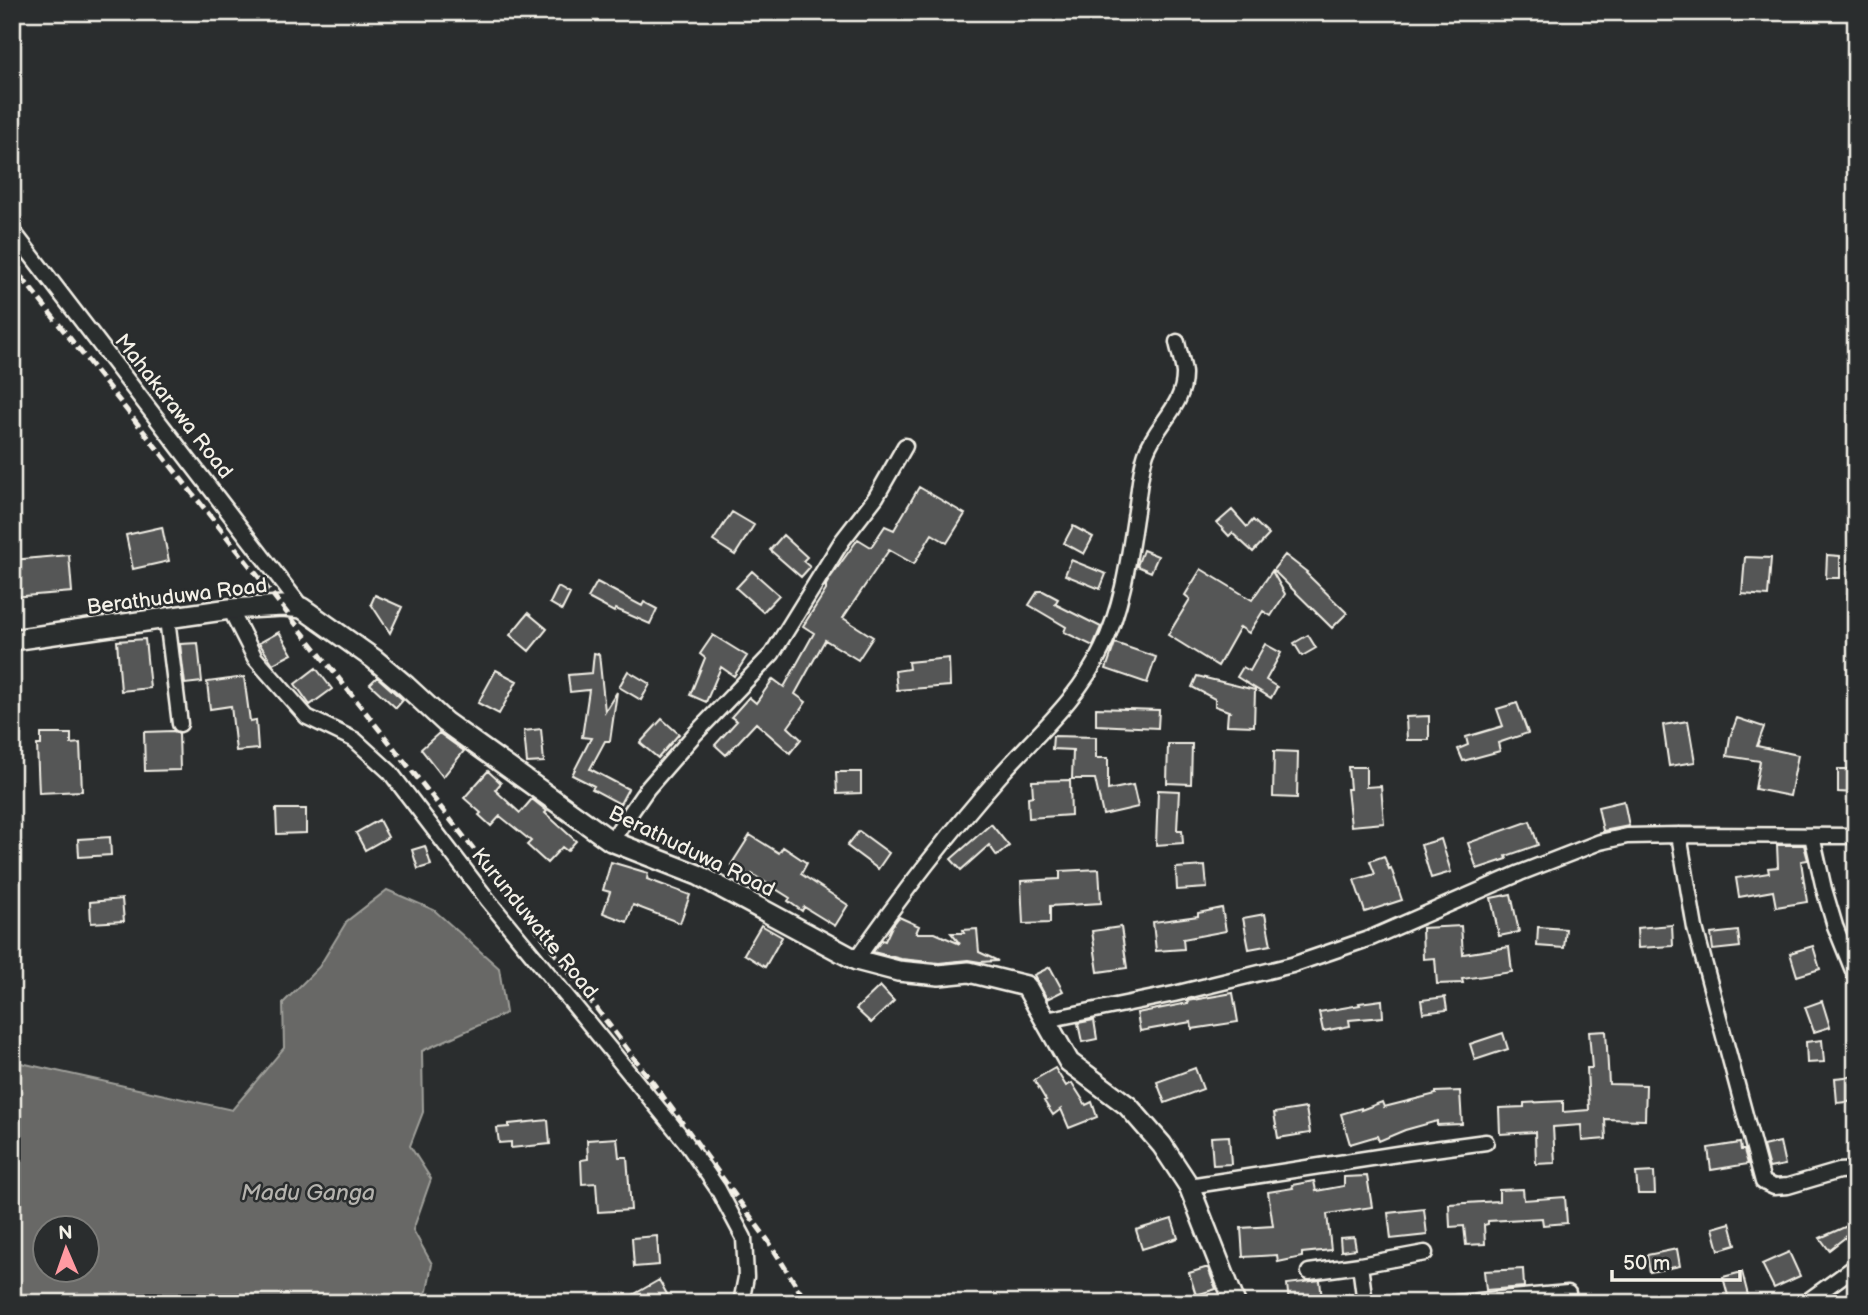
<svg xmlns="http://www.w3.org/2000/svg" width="1868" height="1315" font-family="'Balsamiq Sans',sans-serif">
<rect width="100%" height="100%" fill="#2a2d2e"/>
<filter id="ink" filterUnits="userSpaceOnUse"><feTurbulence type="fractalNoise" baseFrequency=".0143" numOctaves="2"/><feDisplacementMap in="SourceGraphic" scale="14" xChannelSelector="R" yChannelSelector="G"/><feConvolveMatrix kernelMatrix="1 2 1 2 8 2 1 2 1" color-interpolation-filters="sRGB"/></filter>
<g filter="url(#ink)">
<path fill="#676866" stroke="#9f9f9a" stroke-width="2" fill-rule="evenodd" d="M 387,890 L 434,910 L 499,968 L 506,1013 L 422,1051 L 423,1112 L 410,1146 L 431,1179 L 413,1230 L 432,1264 L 427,1291 L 411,1303 L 12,1303 L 12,1061 L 232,1110 L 284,1048 L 283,1003 L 319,967 L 347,921 ZM 46,1228 L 88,1228 L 88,1270 L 46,1270 Z"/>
<path fill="#555756" stroke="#f4f1e8" stroke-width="2" d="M 919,487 L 965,514 L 947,543 L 932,534 L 914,564 L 889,550 L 843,618 L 873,637 L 858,660 L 825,640 L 795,694 L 806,702 L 788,727 L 801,739 L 790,753 L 756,723 L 726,755 L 715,745 L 737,721 L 731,717 L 749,697 L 756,703 L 773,679 L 784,687 L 814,633 L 803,626 L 826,590 L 826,585 L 830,578 L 858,539 L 871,547 L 885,526 L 894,530 Z
M 1232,510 L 1247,527 L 1253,520 L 1269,535 L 1253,552 L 1232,533 L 1229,536 L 1217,523 Z
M 732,512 L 754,525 L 735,555 L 713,541 Z
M 1073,526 L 1093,537 L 1084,554 L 1064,543 Z
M 162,527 L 169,561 L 133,569 L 126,535 Z
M 783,535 L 807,557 L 803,561 L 810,567 L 801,577 L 770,550 Z
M 1143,550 L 1158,556 L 1151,572 L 1137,566 Z
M 69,555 L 72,592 L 12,597 L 12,560 Z
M 1285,555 L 1307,572 L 1306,573 L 1347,613 L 1332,628 L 1273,570 Z
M 1827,555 L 1840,556 L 1840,578 L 1826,578 Z
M 1745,557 L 1771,558 L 1768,596 L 1742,594 Z
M 1071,560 L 1106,574 L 1100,589 L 1065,575 Z
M 1201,569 L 1252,600 L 1272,571 L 1285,594 L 1271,616 L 1263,611 L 1249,633 L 1240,627 L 1218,666 L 1168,635 L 1190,599 L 1185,595 Z
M 752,571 L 779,595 L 763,612 L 736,588 Z
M 597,582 L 642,606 L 644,602 L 657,609 L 650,624 L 616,609 L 614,612 L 588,598 Z
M 558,587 L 570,594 L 562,610 L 550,603 Z
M 1038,591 L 1043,591 L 1058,599 L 1055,604 L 1101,627 L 1093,646 L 1064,632 L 1066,627 L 1029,605 Z
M 375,595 L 402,607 L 390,633 L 371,604 Z
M 528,613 L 547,629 L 529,651 L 510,635 Z
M 279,632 L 292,654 L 273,664 L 259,643 Z
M 713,635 L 747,656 L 734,676 L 721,667 L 706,702 L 690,695 L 705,658 L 700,654 Z
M 1308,635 L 1316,648 L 1302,656 L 1294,643 Z
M 145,639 L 150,688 L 121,691 L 117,641 Z
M 198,643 L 202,682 L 185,684 L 180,644 Z
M 1115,643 L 1156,657 L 1147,683 L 1106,669 Z
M 1265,644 L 1281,653 L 1266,680 L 1277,687 L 1271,698 L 1237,677 L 1243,667 L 1250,671 Z
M 594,653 L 599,654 L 605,711 L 617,692 L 610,741 L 605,741 L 590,769 L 628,789 L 620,804 L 592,789 L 594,786 L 572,775 L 591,738 L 582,737 L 589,690 L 570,692 L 568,675 L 592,673 Z
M 949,658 L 950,686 L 897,690 L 895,671 L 909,669 L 908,662 Z
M 316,668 L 332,689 L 310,705 L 295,684 Z
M 496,670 L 517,681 L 499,714 L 478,703 Z
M 628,671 L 650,684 L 641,700 L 619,687 Z
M 1197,676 L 1255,690 L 1254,726 L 1227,725 L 1228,712 L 1231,712 L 1215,706 L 1215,699 L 1192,687 Z
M 244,677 L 250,721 L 256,720 L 258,749 L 236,751 L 231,706 L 210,709 L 207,682 Z
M 377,677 L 403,700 L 396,708 L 370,684 Z
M 1517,703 L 1528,733 L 1498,743 L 1500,751 L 1463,761 L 1458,749 L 1468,745 L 1466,737 L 1503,726 L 1497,709 Z
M 1096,708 L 1159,710 L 1158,728 L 1096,725 Z
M 1429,716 L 1429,740 L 1407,740 L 1406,717 Z
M 1737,718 L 1764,727 L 1757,746 L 1798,755 L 1790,796 L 1755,789 L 1760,761 L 1727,756 L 1730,737 Z
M 662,719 L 679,734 L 658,758 L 640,743 Z
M 1688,721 L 1695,762 L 1669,766 L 1663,725 Z
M 541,729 L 544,762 L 527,763 L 524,731 Z
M 173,731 L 179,733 L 180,770 L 145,771 L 144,732 Z
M 439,733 L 464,751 L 443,777 L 421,749 Z
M 41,734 L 71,734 L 71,744 L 80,743 L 82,791 L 39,793 L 37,745 L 41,745 Z
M 1053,736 L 1096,737 L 1096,758 L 1108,758 L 1108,790 L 1133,785 L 1138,807 L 1103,815 L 1095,779 L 1072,779 L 1073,750 L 1052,749 Z
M 1168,744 L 1192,744 L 1191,784 L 1167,783 Z
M 1274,751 L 1298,752 L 1297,798 L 1273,797 Z
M 1348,767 L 1366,767 L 1366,787 L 1381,786 L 1384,823 L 1351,826 L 1347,789 L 1350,789 Z
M 1838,769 L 1856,769 L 1856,793 L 1838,792 Z
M 488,771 L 501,783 L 495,790 L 520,813 L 532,799 L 547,811 L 545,813 L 576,841 L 567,851 L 562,847 L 547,863 L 527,845 L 531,841 L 500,816 L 491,826 L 479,815 L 481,813 L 464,798 Z
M 836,772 L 861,772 L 861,793 L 837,794 Z
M 1070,780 L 1071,815 L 1029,818 L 1028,797 L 1033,796 L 1032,781 Z
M 1158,790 L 1179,791 L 1177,830 L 1182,830 L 1183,843 L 1156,845 Z
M 1624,801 L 1629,826 L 1603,831 L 1598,807 Z
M 276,809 L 306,809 L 306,833 L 277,834 Z
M 379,820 L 388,837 L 365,850 L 356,833 Z
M 1530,821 L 1538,845 L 1506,856 L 1507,859 L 1477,869 L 1468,843 Z
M 991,824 L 1009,846 L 997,856 L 989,845 L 961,870 L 951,859 Z
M 859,831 L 889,853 L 878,869 L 847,846 Z
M 750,835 L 779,853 L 783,847 L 807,863 L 801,874 L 848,905 L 835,926 L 804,907 L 802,911 L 788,901 L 790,898 L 752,874 L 751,877 L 731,865 Z
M 110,837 L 111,855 L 79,857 L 78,839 Z
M 1441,839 L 1451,872 L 1431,878 L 1421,845 Z
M 1777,845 L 1804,845 L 1808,860 L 1801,861 L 1807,902 L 1776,907 L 1773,891 L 1739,897 L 1736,878 L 1769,873 L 1768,868 L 1778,867 Z
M 425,846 L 431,865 L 418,869 L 412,850 Z
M 1384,856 L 1389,869 L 1391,868 L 1402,900 L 1365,912 L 1354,880 L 1375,874 L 1370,861 Z
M 611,862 L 648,873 L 647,879 L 690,895 L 680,923 L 633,905 L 627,922 L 603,913 L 610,892 L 603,890 Z
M 1205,866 L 1207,888 L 1177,890 L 1176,868 Z
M 1099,869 L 1101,903 L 1050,906 L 1050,923 L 1023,924 L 1021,881 L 1060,879 L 1060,871 Z
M 1511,894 L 1519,932 L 1499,936 L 1491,898 Z
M 122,899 L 124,921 L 91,923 L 90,902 Z
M 1222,908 L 1226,931 L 1183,939 L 1184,949 L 1156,951 L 1153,922 L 1198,916 L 1198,913 Z
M 1265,914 L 1271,945 L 1249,949 L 1243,918 Z
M 899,917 L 919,926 L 916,933 L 935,933 L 960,944 L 951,933 L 964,933 L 963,930 L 977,929 L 979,952 L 998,961 L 980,962 L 968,960 L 939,963 L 901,959 L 873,952 L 882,940 L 885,941 L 892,926 Z
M 761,925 L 782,937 L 765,967 L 744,954 Z
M 1672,925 L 1673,946 L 1638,948 L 1637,928 Z
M 1461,926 L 1463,954 L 1509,947 L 1512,972 L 1462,979 L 1463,983 L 1437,984 L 1435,958 L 1423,959 L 1422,928 Z
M 1121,927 L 1127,968 L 1098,972 L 1092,931 Z
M 1538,927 L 1566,929 L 1564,948 L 1537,946 Z
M 1738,931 L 1740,947 L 1713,950 L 1711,934 Z
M 1813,946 L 1820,969 L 1797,976 L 1790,953 Z
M 1050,967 L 1063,991 L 1047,999 L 1034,975 Z
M 880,986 L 894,1001 L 871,1023 L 856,1009 Z
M 1233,993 L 1238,1022 L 1192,1029 L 1191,1022 L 1140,1031 L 1137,1013 L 1188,1003 L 1187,1001 Z
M 1445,997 L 1447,1010 L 1423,1013 L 1421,1000 Z
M 1382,1000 L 1383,1017 L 1349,1020 L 1350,1026 L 1323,1031 L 1319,1012 L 1360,1005 L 1359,1003 Z
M 1822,1001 L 1830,1027 L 1814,1032 L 1805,1007 Z
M 1094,1020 L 1097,1039 L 1082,1042 L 1078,1023 Z
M 1606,1031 L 1609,1084 L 1646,1085 L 1645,1120 L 1605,1119 L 1606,1139 L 1582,1141 L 1581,1125 L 1553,1127 L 1555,1163 L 1536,1164 L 1535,1132 L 1500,1134 L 1499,1108 L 1524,1107 L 1524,1103 L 1563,1101 L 1563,1112 L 1589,1110 L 1587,1068 L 1592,1068 L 1589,1032 Z
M 1503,1033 L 1508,1049 L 1475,1060 L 1470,1044 Z
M 1822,1040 L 1824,1062 L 1807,1063 L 1806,1042 Z
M 1055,1068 L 1066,1086 L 1072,1083 L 1086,1105 L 1092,1102 L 1097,1117 L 1069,1128 L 1061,1109 L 1053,1115 L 1044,1101 L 1046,1100 L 1034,1080 Z
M 1195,1068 L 1203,1089 L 1165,1103 L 1157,1082 Z
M 1855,1076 L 1856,1101 L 1837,1103 L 1835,1078 Z
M 1460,1091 L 1462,1124 L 1437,1125 L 1437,1121 L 1405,1130 L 1379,1141 L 1377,1136 L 1350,1144 L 1341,1114 L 1361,1108 L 1361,1110 L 1382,1102 L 1384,1107 L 1436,1094 L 1436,1092 Z
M 1306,1108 L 1310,1133 L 1278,1138 L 1274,1113 Z
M 548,1120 L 550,1144 L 511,1148 L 511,1142 L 499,1143 L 497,1128 L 509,1127 L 509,1124 Z
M 1229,1136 L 1231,1164 L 1213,1165 L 1211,1137 Z
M 617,1138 L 619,1157 L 627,1157 L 631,1210 L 598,1212 L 596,1183 L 582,1184 L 581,1160 L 588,1159 L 587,1140 Z
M 1780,1142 L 1785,1165 L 1769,1168 L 1763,1146 Z
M 1740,1143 L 1741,1150 L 1744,1150 L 1748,1164 L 1711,1170 L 1708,1148 Z
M 1654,1172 L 1655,1194 L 1638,1194 L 1636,1173 Z
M 1367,1176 L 1372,1207 L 1327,1214 L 1331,1250 L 1302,1253 L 1302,1257 L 1278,1262 L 1277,1255 L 1243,1257 L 1241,1228 L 1273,1226 L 1268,1192 L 1293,1188 L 1292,1185 L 1314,1181 L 1316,1191 L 1344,1186 L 1344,1177 Z
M 1523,1189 L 1524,1200 L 1565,1197 L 1567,1223 L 1543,1225 L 1542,1218 L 1488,1221 L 1488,1224 L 1484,1225 L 1485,1244 L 1466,1245 L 1464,1226 L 1450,1227 L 1449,1204 L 1499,1201 L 1499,1190 Z
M 1424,1209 L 1427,1235 L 1391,1239 L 1388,1213 Z
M 1172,1219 L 1178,1238 L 1142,1249 L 1136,1230 Z
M 1856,1222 L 1856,1229 L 1829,1250 L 1820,1238 Z
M 1730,1223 L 1736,1245 L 1719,1250 L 1713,1228 Z
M 657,1236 L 659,1265 L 634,1267 L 632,1238 Z
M 1354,1237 L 1356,1249 L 1341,1251 L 1340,1238 Z
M 1677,1249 L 1680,1266 L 1650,1272 L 1647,1255 Z
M 1789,1252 L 1800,1276 L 1774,1288 L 1762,1264 Z
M 1205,1268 L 1208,1268 L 1216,1289 L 1196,1295 L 1189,1273 Z
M 1523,1269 L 1524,1287 L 1486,1290 L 1484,1271 Z
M 1742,1272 L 1750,1303 L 1730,1303 L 1723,1277 Z
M 659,1280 L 672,1303 L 619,1303 Z
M 1320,1280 L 1322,1300 L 1289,1303 L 1287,1284 Z"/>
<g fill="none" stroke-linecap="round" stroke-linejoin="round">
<defs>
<path id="street" d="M 12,230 L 302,608
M 230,609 L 255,658 L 307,717 L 355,740 L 390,772 L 487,899 L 685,1141 L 718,1189 L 744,1238 L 746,1277 L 741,1303
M 167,619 L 180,724
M 1679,835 L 1695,928 L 1763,1182 L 1774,1187 L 1788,1186 L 1839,1171 L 1856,1170
M 1812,836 L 1824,889 L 1835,926 L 1856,978
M 611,841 L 647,789 L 694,735 L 772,654 L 842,541 L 876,497 L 905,446
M 856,960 C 901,895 950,832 1003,772 C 1038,733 1079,698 1102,649 C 1123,606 1129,557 1136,511 C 1139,492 1140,471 1146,453 C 1156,424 1185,406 1184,373 C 1183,363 1179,352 1177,342
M 1046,1020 L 1174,994 L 1292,965 L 1371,938 L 1520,873 L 1600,842 L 1627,836 L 1679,835 L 1856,836
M 1189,1186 L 1404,1153 L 1486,1142
M 1360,1265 L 1365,1303
M 1309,1272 L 1360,1265 L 1425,1253
M 1456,1303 L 1568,1293
M 1805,1303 L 1856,1266"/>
<path id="secondary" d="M 12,640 L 230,609 L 283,606 L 302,608 L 374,659 L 406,686 L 445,722 L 611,841 L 698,875 L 856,960 L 898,971 L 939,975 L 969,972 L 1026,986 L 1069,1062 L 1128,1106 L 1162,1145 L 1189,1186 L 1235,1303"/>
</defs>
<use href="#street" stroke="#f4f1e8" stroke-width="19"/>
<use href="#secondary" stroke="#f4f1e8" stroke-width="24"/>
<use href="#street" stroke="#2a2d2e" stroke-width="14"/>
<use href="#secondary" stroke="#2a2d2e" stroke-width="19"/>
<path stroke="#f4f1e8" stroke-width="5" stroke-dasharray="10 5" stroke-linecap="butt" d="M 12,265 L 525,914 L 659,1091 L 769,1242 L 807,1303"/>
</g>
</g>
<g text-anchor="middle" stroke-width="5" stroke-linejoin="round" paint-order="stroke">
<g font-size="21" fill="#f4f1e8" stroke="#2a2d2e">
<text transform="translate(174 406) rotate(52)" y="7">Mahakarawa Road</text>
<text transform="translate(177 596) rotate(-7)" y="7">Berathuduwa Road</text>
<text transform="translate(692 851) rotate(26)" y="7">Berathuduwa Road</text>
<text transform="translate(535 923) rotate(51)" y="7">Kurunduwatte Road</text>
</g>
<g font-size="23" font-style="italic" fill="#b5b3ae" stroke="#2a2d2e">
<text x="308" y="1200">Madu Ganga</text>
</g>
</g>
<rect width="1868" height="1315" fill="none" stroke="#2a2d2e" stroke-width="42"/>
<rect x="21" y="21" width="1826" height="1273" fill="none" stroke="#f4f1e8" stroke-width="2.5" filter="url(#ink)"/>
<g transform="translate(66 1249) rotate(358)"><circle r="33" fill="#2a2d2e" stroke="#7b7b78" stroke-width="2"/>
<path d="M0-5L12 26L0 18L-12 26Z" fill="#ff9aa2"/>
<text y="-10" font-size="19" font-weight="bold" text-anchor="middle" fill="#f4f1e8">N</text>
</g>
<path d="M1612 1270v10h128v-10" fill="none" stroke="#f4f1e8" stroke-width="3.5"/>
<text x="1623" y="1270" font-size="21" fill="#f4f1e8" stroke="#2a2d2e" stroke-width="5" paint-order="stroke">50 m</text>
</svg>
